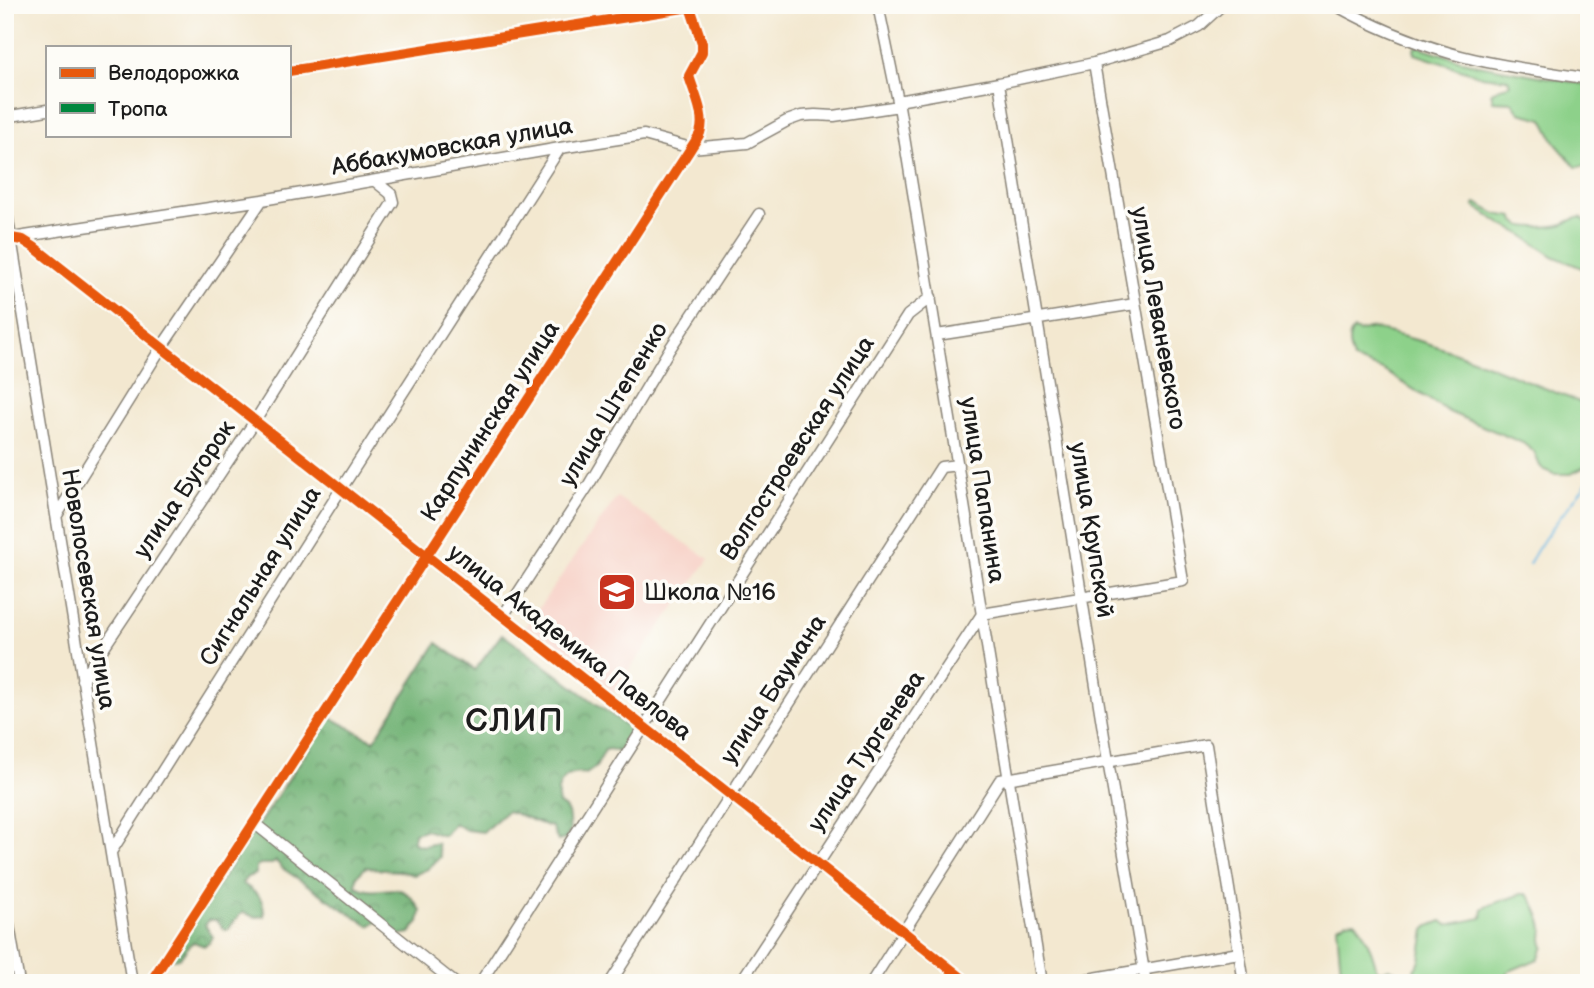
<svg xmlns="http://www.w3.org/2000/svg" width="1594" height="988" font-family="'Balsamiq Sans',sans-serif">
<defs>
<pattern id="forest-crowns" width="20" height="18" patternUnits="userSpaceOnUse" patternTransform="scale(1.75)"><rect width="20" height="18" fill="#72b376"/><path d="M2 6a3 3 0 1 1 6 0M12 15a3 3 0 1 1 6 0" fill="none" stroke="#5d9160"/></pattern>
</defs>
<rect width="100%" height="100%" fill="#fdfcf7"/>
<filter id="ink" filterUnits="userSpaceOnUse"><feTurbulence type="fractalNoise" baseFrequency=".0143" numOctaves="2"/><feDisplacementMap in="SourceGraphic" scale="14" xChannelSelector="R" yChannelSelector="G"/><feConvolveMatrix kernelMatrix="1 2 1 2 8 2 1 2 1" color-interpolation-filters="sRGB"/></filter>
<filter id="wash" filterUnits="userSpaceOnUse"><feTurbulence type="fractalNoise" baseFrequency=".00686" numOctaves="4" result="noise"/><feDisplacementMap in="SourceGraphic" scale="28" xChannelSelector="R" yChannelSelector="G"/><feGaussianBlur stdDeviation="1.57" result="paint"/><feColorMatrix in="noise" values="0 0 0 0 0 0 0 0 0 0 0 0 0 0 0 0 0 1.4 0 .05"/><feComposite in="paint" operator="in"/></filter>
<g filter="url(#wash)">
<rect width="100%" height="100%" fill="#f3e8d0"/>
<path fill="#f7d1c7" d="M 617,497 L 709,559 L 613,693 L 526,626 Z"/>
<path fill="#8dd18a" stroke="#547653" stroke-width="2" d="M 1417,46 L 1473,64 L 1589,85 L 1589,166 L 1576,167 L 1556,144 L 1543,119 L 1520,113 L 1512,102 L 1493,101 L 1491,92 L 1510,84 L 1508,79 L 1481,76 L 1415,54 L 1414,49 Z
M 1476,203 L 1496,214 L 1514,217 C 1514,219 1514,221 1516,222 C 1522,230 1557,227 1566,223 C 1572,220 1574,218 1581,217 L 1589,224 L 1589,271 L 1553,256 L 1518,232 L 1503,225 L 1474,206 Z
M 1372,328 L 1427,343 L 1473,359 L 1589,406 L 1589,465 L 1571,474 L 1554,474 L 1544,470 L 1540,466 L 1534,452 L 1523,443 L 1449,412 L 1383,370 L 1354,360 C 1349,351 1346,337 1354,330 L 1359,332 Z
M 1521,894 C 1523,894 1525,894 1526,894 C 1533,897 1543,923 1543,930 C 1542,937 1541,940 1544,947 L 1538,959 L 1507,972 L 1509,977 L 1520,979 L 1521,983 L 1415,983 L 1419,981 L 1414,970 L 1420,961 L 1425,930 L 1429,926 L 1442,921 L 1447,925 L 1482,918 L 1483,909 C 1495,901 1508,900 1521,894 Z
M 1355,921 C 1366,932 1373,955 1377,970 L 1383,971 L 1389,968 L 1403,974 L 1411,983 L 1342,983 L 1337,926 L 1347,922 Z"/>
<path fill="url(#forest-crowns)" stroke="#476849" stroke-width="2" d="M 502,634 L 636,733 L 623,751 L 618,752 L 610,749 L 605,750 L 596,767 L 586,774 C 566,770 554,784 559,804 C 572,810 568,820 570,831 L 565,839 L 558,841 L 552,827 C 536,823 523,815 507,811 L 483,832 L 466,830 L 454,823 L 444,836 L 426,830 L 414,833 L 413,843 L 423,846 L 437,843 L 440,857 L 428,869 L 414,875 L 400,871 L 384,870 L 366,867 L 357,876 L 356,886 C 384,901 398,871 421,911 L 419,922 L 410,933 L 399,935 L 378,921 L 369,926 L 282,868 L 276,861 L 272,864 L 260,864 L 256,866 L 256,874 L 247,877 L 242,883 C 257,894 264,896 264,916 L 255,917 L 242,912 L 228,929 L 224,929 L 216,920 L 209,920 L 205,925 L 213,937 L 209,943 L 204,946 L 194,942 C 182,947 187,962 169,958 L 330,717 L 374,741 L 437,643 L 475,670 Z"/>
<g fill="none" stroke-linecap="round" stroke-linejoin="round">
<path stroke="#68b6e2" stroke-width="2" d="M 1529,564 C 1545,534 1568,508 1589,480"/>
</g>
</g>
<g filter="url(#ink)">
<g fill="none" stroke-linecap="round" stroke-linejoin="round">
<defs>
<path id="minor" d="M 878,5 L 899,106 L 1042,983
M 1335,5 C 1369,24 1412,42 1450,53 C 1495,66 1543,71 1589,79
M 999,83 L 1108,761 L 1146,983
M 898,101 L 999,83 L 1094,63 L 1170,41 L 1199,26 L 1222,5
M 5,117 L 47,110
M 5,201 L 132,983
M 18,237 L 262,200 L 560,148 L 644,135 L 691,148 L 747,143 L 787,121 L 801,116 L 815,115 L 834,116 L 899,106
M 11,238 L 23,240 L 34,247 L 817,863 L 968,983
M 937,335 L 1135,304
M 57,515 L 161,348 L 262,200
M 503,616 L 588,486 L 669,350 L 759,214
M 82,680 L 255,421 L 393,202 L 391,194 L 375,181
M 254,823 L 455,983
M 111,852 L 341,489 L 560,148
M 5,902 L 19,983
M 150,983 L 691,148 C 694,143 698,138 700,133 C 706,116 694,93 689,76 L 702,52 L 702,43 L 690,7 L 289,71
M 480,983 L 908,315 L 931,297
M 610,983 L 941,467 L 958,465
M 740,983 L 982,614 L 1183,581 L 1094,63
M 871,983 L 1000,780 L 1206,745 L 1244,983
M 1065,983 L 1239,953"/>
</defs>
<use href="#minor" stroke="#888276" stroke-width="13"/>
<use href="#minor" stroke="#fff" stroke-width="10"/>
<path stroke="#00873e" stroke-width="9" stroke-dasharray="18 9" stroke-linecap="butt" d="M 1023,983 L 1042,979"/>
<defs>
<path id="cycleway" d="M 11,238 L 23,240 L 34,247 L 817,863 L 968,983
M 150,983 L 691,148 C 694,143 698,138 700,133 C 706,116 694,93 689,76 L 702,52 L 702,43 L 690,7 L 289,71"/>
</defs>
<use href="#cycleway" stroke="#fdfcf7" stroke-width="15"/>
<use href="#cycleway" stroke="#e8590c" stroke-width="10"/>
</g>
</g>
<defs>
<symbol id="school-square" viewBox="-11 -11 22 22"><rect x="-9" y="-9" width="18" height="18" rx="4" fill="#c8321e" stroke="#fdfcf7"/><path d="M0-5L7-2L0 1L-7-2ZM-4 1L0 2.5L4 1V4Q0 6-4 4Z" fill="#fff"/></symbol>
</defs>
<g fill-rule="evenodd">
<use href="#school-square" x="595" y="570" width="44" height="44"/>
</g>
<g text-anchor="middle" stroke-width="7" stroke-linejoin="round" paint-order="stroke">
<g font-size="24" fill="#1c1c1c" stroke="#fdfcf7">
<text transform="translate(452 146) rotate(-10)" y="8">Аббакумовская улица</text>
<text transform="translate(1159 318) rotate(80)" y="8">улица Леваневского</text>
<text transform="translate(613 404) rotate(-59)" y="8">улица Штепенко</text>
<text transform="translate(490 421) rotate(-57)" y="8">Карпунинская улица</text>
<text transform="translate(797 448) rotate(-57)" y="8">Волгостроевская улица</text>
<text transform="translate(184 489) rotate(-56)" y="8">улица Бугорок</text>
<text transform="translate(983 490) rotate(81)" y="8">улица Папанина</text>
<text transform="translate(1092 530) rotate(81)" y="8">улица Крупской</text>
<text transform="translate(260 576) rotate(-58)" y="8">Сигнальная улица</text>
<text transform="translate(89 589) rotate(81)" y="8">Новолосевская улица</text>
<text transform="translate(570 642) rotate(38)" y="8">улица Академика Павлова</text>
<text transform="translate(773 689) rotate(-57)" y="8">улица Баумана</text>
<text transform="translate(866 751) rotate(-56)" y="8">улица Тургенева</text>
</g>
<g font-size="24" fill="#1c1c1c" stroke="#fdfcf7" text-anchor="start">
<text x="644" y="600">Школа №16</text>
</g>
<g font-size="32" font-weight="bold" letter-spacing="2" fill="#1c1c1c" stroke="#fdfcf7">
<text x="515" y="731">СЛИП</text>
</g>
</g>
<rect width="1594" height="988" fill="none" stroke="#fdfcf7" stroke-width="28"/>
<rect x="46" y="46" width="245" height="91" fill="#fdfcf7" stroke="#a3a29f" stroke-width="2"/>
<rect x="60" y="68" width="35" height="10" fill="#e8590c" stroke="#a3a29f" stroke-width="2"/>
<text x="108" y="80" font-size="21" fill="#1c1c1c">Велодорожка</text>
<rect x="60" y="103" width="35" height="10" fill="#00873e" stroke="#a3a29f" stroke-width="2"/>
<text x="108" y="116" font-size="21" fill="#1c1c1c">Тропа</text>
</svg>
